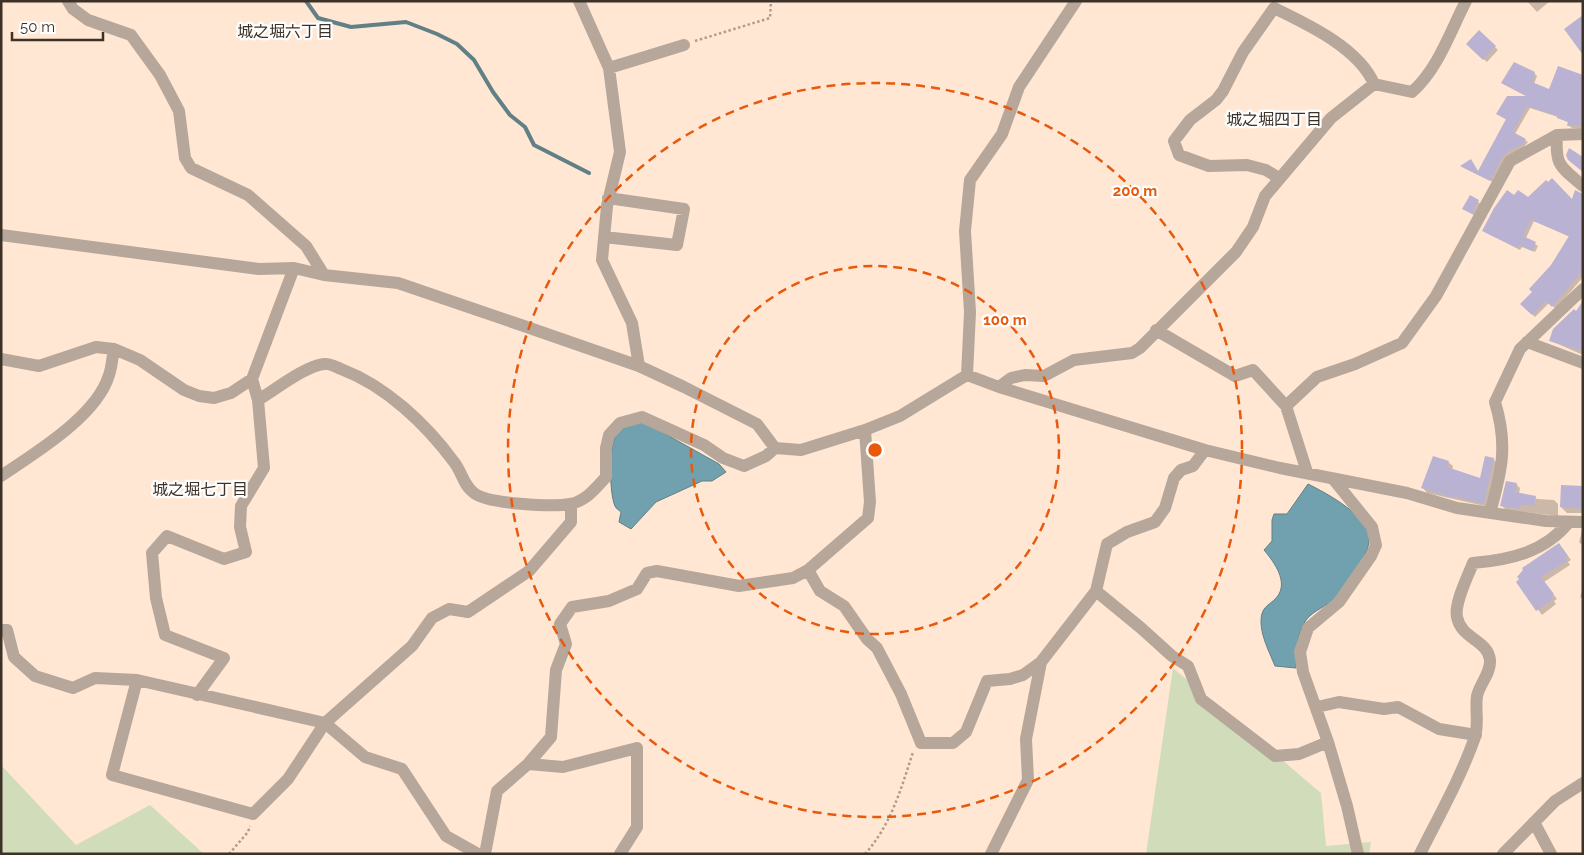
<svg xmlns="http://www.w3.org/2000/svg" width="1584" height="855" font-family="Raleway,'Noto Sans JP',sans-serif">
<rect width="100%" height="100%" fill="#ffe7d3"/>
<path fill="#d1dcbb" d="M 1173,668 L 1321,793 L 1326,846 L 1371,842 L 1369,854 L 1146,854 Z
M 1,765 L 76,845 L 150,805 L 204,854 L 1,854 Z"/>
<path fill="#71a1af" stroke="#618086" d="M 644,422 L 719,464 L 726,472 L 712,481 L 702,481 L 656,502 L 631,529 L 619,522 L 621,512 C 619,510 616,509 615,506 C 609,493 608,440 619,430 C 624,425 637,424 644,422 Z
M 1308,484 C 1326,493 1372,517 1369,541 C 1368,553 1360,563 1354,572 C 1349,580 1344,591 1337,597 C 1327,606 1314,610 1306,620 C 1296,635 1297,652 1296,668 L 1275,666 C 1269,651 1256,627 1263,611 C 1265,606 1273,602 1277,597 C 1289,582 1274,562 1264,550 L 1272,541 L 1272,520 L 1274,514 L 1287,514 Z"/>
<path fill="#0003" d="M 1527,1 L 1550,1 L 1537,12 Z
M 1479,32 L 1498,50 L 1487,62 L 1467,44 Z
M 1534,73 L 1537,76 L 1534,84 L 1550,90 L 1583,77 L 1583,128 L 1572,128 L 1568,125 L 1569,123 L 1558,117 L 1530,108 L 1515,134 L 1528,142 L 1493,182 L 1464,168 L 1462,166 L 1471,161 L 1479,173 L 1507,120 L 1500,116 L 1528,97 L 1502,83 Z
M 1583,195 L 1583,277 L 1556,309 L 1549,303 L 1535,317 L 1522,304 L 1534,292 L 1570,237 L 1534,221 L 1526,238 L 1538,246 L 1535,252 L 1522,247 L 1520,250 L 1487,233 L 1514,197 L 1572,201 Z
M 1471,197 L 1481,204 L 1475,216 L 1464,209 Z
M 1583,303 L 1583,355 L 1551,341 Z
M 1493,459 L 1498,464 L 1489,507 L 1427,493 L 1423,488 L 1448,462 L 1453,466 L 1452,470 L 1481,479 Z
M 1516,484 L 1520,488 L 1519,494 L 1538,499 L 1554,500 L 1558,504 L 1558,516 L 1506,510 L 1502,506 Z
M 1583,487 L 1583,513 L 1567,513 L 1561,507 Z
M 1582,531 L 1583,531 L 1583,546 L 1579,542 Z
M 1559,544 L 1571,560 L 1568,562 L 1570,565 L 1544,582 L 1557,599 L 1554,601 L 1556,604 L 1542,615 L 1518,582 Z
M 1583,588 L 1583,599 L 1580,597 Z"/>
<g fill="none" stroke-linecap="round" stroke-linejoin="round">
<path stroke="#618086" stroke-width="4" d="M 306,1 L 318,18 L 351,27 L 406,22 L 437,34 L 457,44 L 474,60 L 493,92 L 510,115 L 525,127 L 534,145 L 589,173"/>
</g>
<path fill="#b9b2d3" d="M 1583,15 L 1583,55 L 1564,29 Z
M 1479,30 L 1496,46 L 1483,60 L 1466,44 Z
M 1514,62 L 1535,72 L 1532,82 L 1549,89 L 1558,66 L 1583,75 L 1583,126 L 1567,126 L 1568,122 L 1557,118 L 1557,116 L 1527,106 L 1513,132 L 1526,139 L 1523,144 L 1512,149 L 1503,157 L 1490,181 L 1460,166 L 1471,159 L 1478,171 L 1506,119 L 1496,114 L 1507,96 L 1526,96 L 1501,83 Z
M 1569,148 L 1583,157 L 1583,172 L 1568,160 L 1566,155 Z
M 1552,178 L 1572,199 L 1575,190 L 1583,194 L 1583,270 L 1552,307 L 1546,301 L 1532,315 L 1520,304 L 1532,292 L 1529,289 L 1551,265 L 1569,236 L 1531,220 L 1523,236 L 1536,242 L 1532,251 L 1519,245 L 1517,248 L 1482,231 L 1494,208 L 1507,190 L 1514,195 L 1518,190 L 1528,197 L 1546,180 L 1548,182 Z
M 1470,195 L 1479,200 L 1472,214 L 1462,209 Z
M 1583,301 L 1583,351 L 1549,341 L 1553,329 L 1574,309 L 1576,311 Z
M 1433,456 L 1449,461 L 1447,467 L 1480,478 L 1485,456 L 1494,458 L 1484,504 L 1456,497 L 1450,497 L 1421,488 Z
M 1506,481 L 1517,483 L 1515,492 L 1536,496 L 1534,506 L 1520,505 L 1519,509 L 1500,506 Z
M 1561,485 L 1583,486 L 1583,509 L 1560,507 Z
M 1559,543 L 1568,556 L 1565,557 L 1567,561 L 1541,577 L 1554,594 L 1551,596 L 1553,599 L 1536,611 L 1516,582 L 1519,579 L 1517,577 L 1523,570 L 1522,568 Z"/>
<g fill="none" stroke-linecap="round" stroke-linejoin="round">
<path stroke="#af9c8c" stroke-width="2.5" stroke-dasharray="2.5 2.5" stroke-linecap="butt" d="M 695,41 L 770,18 L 771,1
M 229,854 L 248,832 L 250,826
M 865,854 C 891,825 901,789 913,752"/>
<path stroke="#b6a79a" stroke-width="12" d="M 68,1 L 73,9 L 88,20 L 131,35 L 160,75 L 179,111 L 185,158 L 191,168 L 248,195 L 306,246 L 324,275
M 579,1 L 609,68 L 620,152 L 607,206 L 602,260 L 632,323 L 639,366
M 609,68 L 684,45
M 1557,135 C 1555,166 1560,166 1583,186
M 1279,178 L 1266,170 L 1247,165 L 1209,166 L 1179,155 L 1174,141 L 1190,120 L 1216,100 L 1223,91 L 1243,52 L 1274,8 C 1307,24 1359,48 1374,84
M 1,235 L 259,269 L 294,268 L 324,275 L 398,283 L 521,325 L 639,366 L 684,387 L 757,424 L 775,448 L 801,450 L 865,430 L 900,416 L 967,375 L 999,387 L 1205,450 L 1280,468 L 1407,493 L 1457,508 L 1546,521 L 1583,522
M 604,237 L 677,245 L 684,209 L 608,198
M 1156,330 L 1235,376 L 1253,370 L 1286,406 L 1307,472
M 1527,342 L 1583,363
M 1,359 L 39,366 L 96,347 L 114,349 L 140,360 L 184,390 L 199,396 L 214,398 L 231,393 L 252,379 L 294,268
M 967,375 L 970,312 L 965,231 L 970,180 L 1002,134 L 1019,87 L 1076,1
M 999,387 L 1011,378 L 1025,375 L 1044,376 L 1074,360 L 1132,353 L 1140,348 L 1236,252 L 1253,227 L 1265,196 L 1331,118 L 1374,84 L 1412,92 C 1438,69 1450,32 1466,1
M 258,400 C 275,390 305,366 324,364 C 329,363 336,367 341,369 C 386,386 426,424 454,462 C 462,472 463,485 474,493 C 487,504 553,507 570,504 C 586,501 596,488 606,477 L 606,448 L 609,435 L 620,423 L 642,417 L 704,445 L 723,458 L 744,466 L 766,456 L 775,448
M 1286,406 L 1317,377 L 1355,364 L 1402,343 L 1436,296 L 1510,161 L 1557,135 L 1583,134
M 1,476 C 35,453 97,416 109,375 C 112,367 112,358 114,349
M 1334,480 L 1372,527 L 1376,545 L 1371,556 L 1339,602 L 1308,628 L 1300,652 L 1303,672 L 1328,742 L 1347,806 L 1358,854
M 1490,513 C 1502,470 1508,445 1495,402 L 1520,349 L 1583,289
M 808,570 L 820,591 L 844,606 L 867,639 L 877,648 L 901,694 L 921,743 L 953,743 L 966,732 L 987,681 L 1010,679 L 1023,675 L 1041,662 L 1096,591 L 1107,544 L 1127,532 L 1155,522 L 1165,508 L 1174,478 L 1181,470 L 1193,466 L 1205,450
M 1096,591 L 1141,628 L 1172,656 L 1188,666 L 1201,699 L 1275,756 L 1299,754 L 1328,742
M 1,630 L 7,630 L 14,657 L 35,676 L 73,688 L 95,678 L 137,680 L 325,723 L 365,757 L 402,769 L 446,836 L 478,854
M 137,680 L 112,775 L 253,814 L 288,779 L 325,723 L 412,646 L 432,618 L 449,609 L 468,612 L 529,571 L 571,522 L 571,504
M 197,695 L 224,658 L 165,635 L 156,598 L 152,553 L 167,536 L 224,559 L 246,552 L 240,527 L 241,506 L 264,468 L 258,400 L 252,379
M 1317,707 L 1339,702 L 1384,709 L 1398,707 L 1439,729 L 1476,735
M 528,764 L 563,767 L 637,748 L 637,827 L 620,854
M 1534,822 L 1551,854
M 485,854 L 497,791 L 528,764 L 551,737 L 556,670 L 566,644 L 560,624 L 572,607 L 609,601 L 637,589 L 647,573 L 657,571 L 739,586 L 793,578 L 808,570 L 868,518 L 870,502 L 865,430
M 991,854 L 1028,780 L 1026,739 L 1041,662
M 1420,854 C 1439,816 1461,777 1475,737 C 1479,724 1475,709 1477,696 C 1480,683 1491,673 1490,660 C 1488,640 1461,639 1457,617 C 1454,603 1468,576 1473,563 C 1510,560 1545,552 1569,522
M 1503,854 L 1555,801 L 1583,783"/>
</g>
<g fill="none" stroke="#e8590c" stroke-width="2.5" stroke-dasharray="9 6">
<circle cx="875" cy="450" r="184"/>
<circle cx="875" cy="450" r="367"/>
</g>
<g text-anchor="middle" stroke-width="4.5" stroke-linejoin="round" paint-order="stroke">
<g font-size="16" fill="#3d3228" stroke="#fff">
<text x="285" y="37">城之堀六丁目</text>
<text x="1274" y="125">城之堀四丁目</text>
<text x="200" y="495">城之堀七丁目</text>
</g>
</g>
<circle cx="875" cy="450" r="8" fill="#e8590c" stroke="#fff" stroke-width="2.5"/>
<g font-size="15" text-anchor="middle" font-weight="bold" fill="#e8590c" stroke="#fff" stroke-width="4.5" stroke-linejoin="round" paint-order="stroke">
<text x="1135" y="196">200 m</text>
<text x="1005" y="325">100 m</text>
</g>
<rect width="1584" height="855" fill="none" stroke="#3d3228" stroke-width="5"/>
<path d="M12 32v8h91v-8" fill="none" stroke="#3d3228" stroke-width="2.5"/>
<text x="20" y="32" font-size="15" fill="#3d3228" stroke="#ffffff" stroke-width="4" paint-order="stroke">50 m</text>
</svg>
